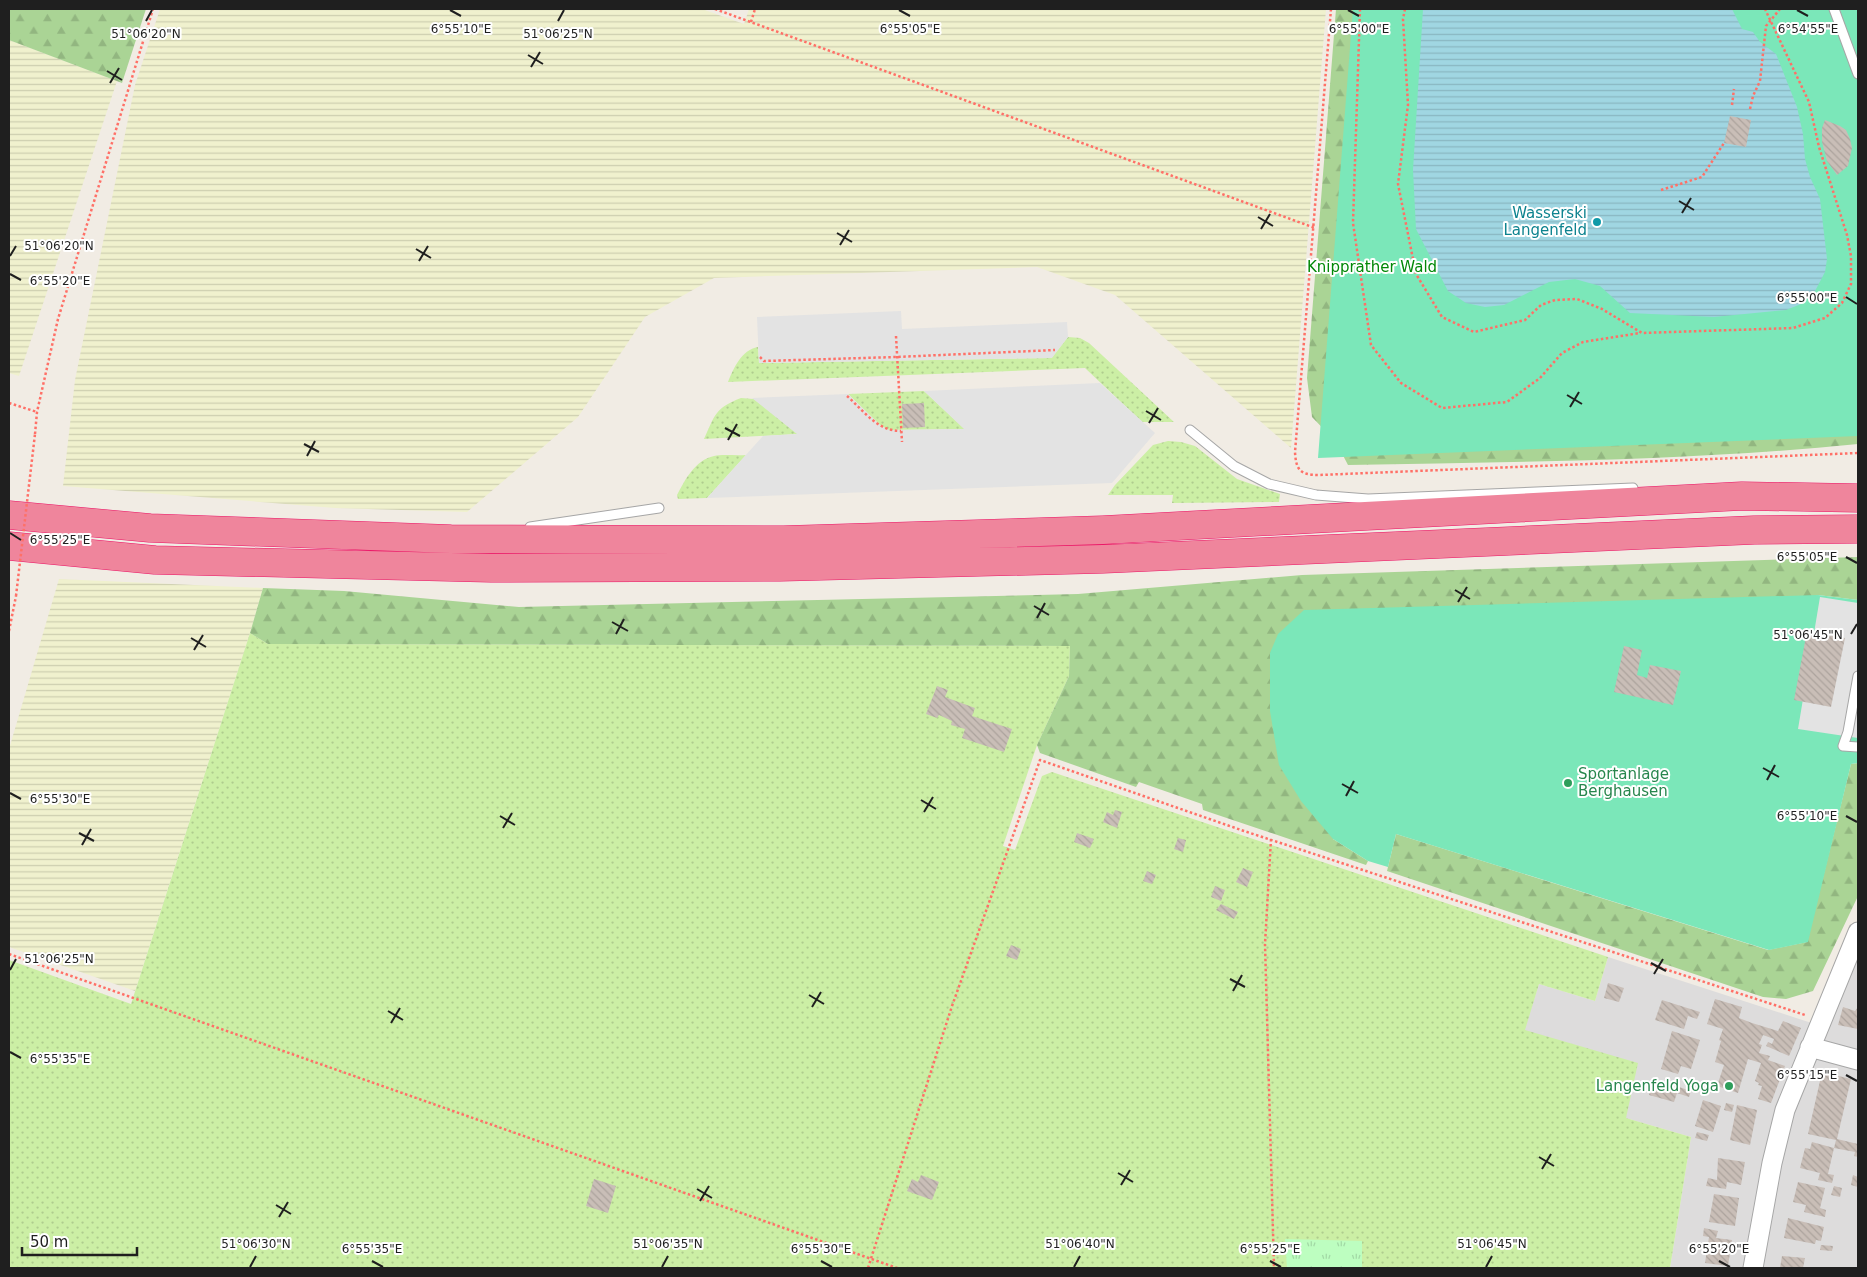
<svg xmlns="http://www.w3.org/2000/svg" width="1867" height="1277" font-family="'DejaVu Sans',sans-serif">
<defs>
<pattern id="farmland-rules" width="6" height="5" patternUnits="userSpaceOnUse" patternTransform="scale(1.25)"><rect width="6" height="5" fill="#f0f1ce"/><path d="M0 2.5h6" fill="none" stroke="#cdceb0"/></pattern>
<pattern id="grass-dots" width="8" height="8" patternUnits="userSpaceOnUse" patternTransform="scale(1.25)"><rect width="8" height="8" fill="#ccefa5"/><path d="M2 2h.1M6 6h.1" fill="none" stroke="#afcc8e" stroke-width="1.8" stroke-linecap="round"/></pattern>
<pattern id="forest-firs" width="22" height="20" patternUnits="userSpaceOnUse" patternTransform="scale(1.25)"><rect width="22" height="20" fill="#aad495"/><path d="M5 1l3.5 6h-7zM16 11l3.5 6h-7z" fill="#92b680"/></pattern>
<pattern id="park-tufts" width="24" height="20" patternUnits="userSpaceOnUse" patternTransform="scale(1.25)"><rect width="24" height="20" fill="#bdfec0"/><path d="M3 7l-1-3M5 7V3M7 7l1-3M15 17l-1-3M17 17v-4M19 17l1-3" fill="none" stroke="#a2d9a5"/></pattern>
<pattern id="water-rules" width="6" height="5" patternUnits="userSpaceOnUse" patternTransform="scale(1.25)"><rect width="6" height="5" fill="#a0d6e2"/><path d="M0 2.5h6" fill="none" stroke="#89b7c1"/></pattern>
<pattern id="building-back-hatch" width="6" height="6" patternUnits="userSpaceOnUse" patternTransform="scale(1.25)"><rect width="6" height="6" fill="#c9beb7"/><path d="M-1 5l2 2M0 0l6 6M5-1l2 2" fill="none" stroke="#aca39d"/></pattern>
</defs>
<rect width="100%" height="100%" fill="#f1ece4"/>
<path fill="#dddcdc" d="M 1858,955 L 1858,1268 L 1670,1268 L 1691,1137 L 1626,1118 L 1524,1030 L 1539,984 L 1595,1001 L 1608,957 L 1827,1028 Z"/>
<path fill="url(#farmland-rules)" d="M 160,9 L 702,9 L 744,24 L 749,9 L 1326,9 L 1291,448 L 1115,295 L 1037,267 L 714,278 L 645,317 L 578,417 L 467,512 L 335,508 L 63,486 L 75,380 L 135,85 Z
M 9,40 L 117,81 L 19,376 L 9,373 Z
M 59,579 L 263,588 L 250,633 L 135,991 L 9,947 L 9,749 Z"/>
<path fill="url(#grass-dots)" d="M 1068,337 L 1080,338 L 1089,343 L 1174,422 L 1142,422 L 1085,368 L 728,382 C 734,368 741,350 758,347 L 759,363 L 1051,358 Z
M 924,391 L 965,429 L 889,430 L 881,426 L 848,394 Z
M 741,398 L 754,399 L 798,434 L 704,439 C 715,415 715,408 741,398 Z
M 1168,441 L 1181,442 L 1195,446 L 1237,479 L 1280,494 L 1279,502 L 1172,503 L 1173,495 L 1108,495 L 1115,485 L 1153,445 Z
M 746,455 L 707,498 L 678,499 L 677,495 C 685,480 695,460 714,456 C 723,454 736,456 746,455 Z
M 250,633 L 268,644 L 1070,646 L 1069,676 L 1037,745 L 1003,846 L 1015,850 L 1042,776 L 1052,772 L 1608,957 L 1595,1001 L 1539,984 L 1525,1030 L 1638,1063 L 1626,1118 L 1691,1137 L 1670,1268 L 9,1268 L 9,960 L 131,1004 Z"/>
<path fill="url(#forest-firs)" d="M 9,9 L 146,9 L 122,83 L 9,40 Z
M 1336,9 L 1423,9 L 1858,389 L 1858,444 C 1689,461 1518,462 1348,465 L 1336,442 L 1312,417 L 1307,378 Z
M 1858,557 L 1858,600 L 1818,595 L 1333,839 L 1368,861 L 1366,865 L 1203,810 L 1202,804 L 1139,782 L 1136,787 L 1040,753 L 1037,745 L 1069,676 L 1070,646 L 268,644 L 250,633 L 263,588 L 344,591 L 519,607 L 1078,594 L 1302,575 Z
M 1858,763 L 1858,896 L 1813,991 L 1786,999 L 1763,997 L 1387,871 L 1396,834 L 1768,950 L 1807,942 L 1851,764 Z"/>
<path fill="url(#park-tufts)" d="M 1285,1239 L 1362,1241 L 1362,1268 L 1287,1268 Z"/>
<path fill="#7be7b9" d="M 1353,9 L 1858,9 L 1858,436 L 1318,458 Z
M 1818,595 L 1858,600 L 1858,763 L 1851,764 L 1808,942 L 1769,950 L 1396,834 L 1388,867 L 1368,861 L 1333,839 L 1301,801 L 1279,765 L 1270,711 L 1270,653 L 1278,634 L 1304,610 Z"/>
<path fill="#e3e3e3" d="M 901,311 L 902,329 L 1067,322 L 1068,337 L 1052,358 L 759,363 L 757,317 Z
M 1100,383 L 1155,433 L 1112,483 L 707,498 L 763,436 L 797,434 L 752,398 L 848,394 L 881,426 L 889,430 L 964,429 L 924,391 Z
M 1820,597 L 1858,603 L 1858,738 L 1798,729 Z"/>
<path fill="url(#water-rules)" d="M 1423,9 L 1732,9 L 1742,29 L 1753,32 L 1760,42 L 1776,54 L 1797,107 L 1803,134 L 1805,159 L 1810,177 L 1820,199 L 1827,259 L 1825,272 L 1815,291 L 1801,304 L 1786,310 L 1714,317 L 1630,313 L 1600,286 L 1575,279 L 1549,282 L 1504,305 L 1485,307 L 1466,303 L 1448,291 L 1416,229 L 1413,170 Z"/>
<path fill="url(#building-back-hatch)" d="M 1730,116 L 1751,120 L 1746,147 L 1724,143 Z
M 1825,120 L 1840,126 L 1846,130 L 1850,139 L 1852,148 L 1848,166 L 1837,175 L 1827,161 L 1822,142 L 1822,128 Z
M 924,403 L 925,427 L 903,428 L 902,404 Z
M 1807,631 L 1845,638 L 1831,707 L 1794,700 Z
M 1624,646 L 1642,650 L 1637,675 L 1647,678 L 1650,665 L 1681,671 L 1673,705 L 1614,692 Z
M 937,686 L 948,690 L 945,697 L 975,708 L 972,716 L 1012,729 L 1004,752 L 962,738 L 965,729 L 951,725 L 952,721 L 939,715 L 937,718 L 926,714 Z
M 1115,810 L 1122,812 L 1117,828 L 1103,822 L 1107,812 L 1113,815 Z
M 1077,833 L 1094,839 L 1090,848 L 1074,842 Z
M 1178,838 L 1186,840 L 1183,852 L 1174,849 Z
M 1243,868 L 1253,872 L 1247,887 L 1236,882 Z
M 1147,871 L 1156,875 L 1152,884 L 1143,881 Z
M 1215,886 L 1225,890 L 1221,901 L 1211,897 Z
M 1221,904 L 1238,912 L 1234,919 L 1216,910 Z
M 1011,945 L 1021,949 L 1017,960 L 1006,956 Z
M 1608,983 L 1624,988 L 1619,1002 L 1604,998 Z
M 1715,999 L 1742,1007 L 1739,1018 L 1752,1023 L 1778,1031 L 1783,1021 L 1801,1028 L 1789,1056 L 1766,1046 L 1768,1042 L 1772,1044 L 1774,1039 L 1763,1035 L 1759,1044 L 1762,1045 L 1759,1053 L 1770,1056 L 1768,1060 L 1785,1066 L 1771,1103 L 1758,1099 L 1762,1086 L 1758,1085 L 1759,1083 L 1755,1081 L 1761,1063 L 1748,1059 L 1738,1093 L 1717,1086 L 1724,1065 L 1715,1062 L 1721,1041 L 1719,1040 L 1723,1029 L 1707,1024 Z
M 1662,1000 L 1700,1012 L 1697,1019 L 1688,1016 L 1684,1029 L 1655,1020 Z
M 1843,1007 L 1855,1011 L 1858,1007 L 1858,1029 L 1838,1025 Z
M 1672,1031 L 1700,1040 L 1691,1069 L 1681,1066 L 1678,1074 L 1661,1069 Z
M 1822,1072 L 1851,1079 L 1837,1139 L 1858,1144 L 1858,1157 L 1854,1156 L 1855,1152 L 1834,1148 L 1836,1140 L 1808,1134 Z
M 1653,1082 L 1678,1090 L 1679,1087 L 1691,1091 L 1689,1097 L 1677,1093 L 1674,1102 L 1649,1095 Z
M 1703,1100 L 1721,1106 L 1713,1132 L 1695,1126 Z
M 1726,1103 L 1734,1105 L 1732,1112 L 1724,1110 Z
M 1737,1105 L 1757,1110 L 1750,1145 L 1730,1140 Z
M 1697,1132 L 1709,1135 L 1707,1141 L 1695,1138 Z
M 1812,1142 L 1834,1148 L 1828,1174 L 1834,1175 L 1832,1183 L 1818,1180 L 1820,1173 L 1800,1168 L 1805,1148 L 1810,1149 Z
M 1718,1158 L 1745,1162 L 1741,1185 L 1727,1182 L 1726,1189 L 1706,1186 L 1708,1178 L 1717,1180 Z
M 921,1175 L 939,1182 L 932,1200 L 907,1191 L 912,1179 L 918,1182 Z
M 1853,1175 L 1858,1177 L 1858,1187 L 1851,1185 Z
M 594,1179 L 616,1186 L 608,1213 L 586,1206 Z
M 1798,1182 L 1825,1188 L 1820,1208 L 1826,1210 L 1825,1217 L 1804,1212 L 1806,1205 L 1793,1202 Z
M 1834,1186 L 1842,1188 L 1840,1197 L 1831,1195 Z
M 1714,1194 L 1739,1198 L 1735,1226 L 1709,1222 Z
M 1788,1218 L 1824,1227 L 1821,1241 L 1816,1240 L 1815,1244 L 1784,1238 Z
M 1704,1228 L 1718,1231 L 1716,1238 L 1732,1240 L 1728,1266 L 1705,1263 L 1709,1237 L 1703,1236 Z
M 1821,1245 L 1833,1246 L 1832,1251 L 1820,1250 Z
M 1782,1256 L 1805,1258 L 1803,1268 L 1780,1268 Z"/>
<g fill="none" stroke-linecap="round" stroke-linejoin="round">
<defs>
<path id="service" d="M 1834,9 L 1858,74
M 1190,430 L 1234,466 L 1269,484 L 1316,495 L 1368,499 L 1633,488
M 530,527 L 659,508
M 1858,676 L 1848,732 L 1843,746 L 1858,747"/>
<path id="minor" d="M 1810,1047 L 1858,1060
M 1753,1268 L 1772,1163 L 1785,1110 L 1858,932"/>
<path id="motorway" d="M 9,515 L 150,528 L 451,539 L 784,540 L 1103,530 L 1742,496 L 1858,498
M 9,546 L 155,560 L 491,568 L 780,567 L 1103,559 L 1754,530 L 1858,529"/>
</defs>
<use href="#service" stroke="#a6a6a6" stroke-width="11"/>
<use href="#minor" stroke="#a6a6a6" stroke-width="21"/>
<use href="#motorway" stroke="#eb1466" stroke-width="29"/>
<path stroke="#ff7067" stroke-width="2.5" stroke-dasharray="2.5 2.5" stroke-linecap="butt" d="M 715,9 L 1315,228
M 1331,9 L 1295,452 C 1296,470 1300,475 1319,475 L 1858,453
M 1360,9 L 1353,223 L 1371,345 L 1401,383 L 1442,408 L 1507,402 L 1540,378 L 1562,353 L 1583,342 L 1640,333
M 1405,9 L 1403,19 L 1408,105 L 1398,184 L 1416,274 L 1442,317 L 1474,332 L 1525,320 L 1541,305 L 1555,300 L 1577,299 L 1602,309 L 1642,333 L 1793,328 L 1825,318 L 1842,303 L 1851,284 L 1851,256 L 1847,235 L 1819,147 L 1809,102 L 1765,9
M 751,22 L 755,9
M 1732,105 L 1734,89
M 1750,109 L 1753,96 L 1760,81 L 1766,26 L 1780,9
M 1661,190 L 1702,177 L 1724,143
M 896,336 L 902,442
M 760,357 L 764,361 L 896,357 L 1055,350
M 847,396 C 864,411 877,431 901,431
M 9,403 L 37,412
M 35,434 L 37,412 L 58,319 L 153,9
M 9,631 L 16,596
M 1271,839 L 1265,944 L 1274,1268
M 9,954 L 897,1268
M 868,1268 L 952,1006 L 1040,760 L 1244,831 L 1805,1015"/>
<use href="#service" stroke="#fff" stroke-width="9"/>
<use href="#minor" stroke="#fff" stroke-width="19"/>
<use href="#motorway" stroke="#ef859c" stroke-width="28"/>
<path stroke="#ff7067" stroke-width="2.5" stroke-dasharray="2.5 2.5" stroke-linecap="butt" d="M 16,596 L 35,434"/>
</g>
<path fill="none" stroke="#1f1f1f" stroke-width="2" d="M 450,10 L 461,16M 899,10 L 910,16M 1348,10 L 1359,16M 1797,10 L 1808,16M 146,21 L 152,10M 558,21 L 564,10M 528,55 L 543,64M 531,67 L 540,52M 107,71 L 122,80M 110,83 L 119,68M 1679,201 L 1694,210M 1682,213 L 1691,198M 1258,217 L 1273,226M 1261,229 L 1270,214M 837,233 L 852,242M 840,245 L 849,230M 416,249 L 431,258M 10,256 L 16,246M 419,261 L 428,246M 10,274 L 21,280M 1846,297 L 1857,304M 1567,395 L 1582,404M 1570,407 L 1579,392M 1146,411 L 1161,420M 1149,423 L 1158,408M 725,428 L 740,436M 728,440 L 737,424M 304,444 L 319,452M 307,456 L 315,441M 10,533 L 21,540M 1846,557 L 1857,563M 1455,590 L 1470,599M 1458,602 L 1467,587M 1034,606 L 1049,615M 1037,618 L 1045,603M 612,622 L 628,631M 616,634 L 624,619M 1851,634 L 1857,624M 191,638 L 206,647M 194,650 L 203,635M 1763,768 L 1779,777M 1767,780 L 1775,765M 1342,784 L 1358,793M 10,793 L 21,799M 1346,796 L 1354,781M 921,800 L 936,809M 924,812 L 933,797M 500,816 L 515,825M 1846,816 L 1857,822M 503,828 L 512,813M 79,833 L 94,841M 82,845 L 91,829M 1651,963 L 1666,971M 10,970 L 16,959M 1654,974 L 1663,959M 1230,979 L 1245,987M 1233,991 L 1242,975M 809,995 L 824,1004M 812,1007 L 821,992M 388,1011 L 403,1020M 391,1023 L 400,1008M 10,1052 L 21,1058M 1846,1075 L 1857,1081M 1539,1157 L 1554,1166M 1542,1169 L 1551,1154M 1118,1173 L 1133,1182M 1121,1185 L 1130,1170M 697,1189 L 712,1198M 700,1201 L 709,1186M 276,1205 L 291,1214M 279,1217 L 288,1202M 372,1261 L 383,1267M 821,1261 L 832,1267M 1270,1261 L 1281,1267M 1719,1261 L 1730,1267M 250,1267 L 256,1256M 662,1267 L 668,1256M 1074,1267 L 1080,1256M 1486,1267 L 1492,1256"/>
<circle fill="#0f9aa8" stroke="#fff" stroke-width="2" cx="1597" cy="222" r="5"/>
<g fill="#2e9e5b" stroke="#fff" stroke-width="2">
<circle cx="1568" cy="783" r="5"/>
<circle cx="1729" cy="1086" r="5"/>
</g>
<g text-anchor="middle" stroke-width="4" stroke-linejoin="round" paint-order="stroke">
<g font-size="15" fill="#0d838f" stroke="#fff" text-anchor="end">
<text x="1587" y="218">Wasserski<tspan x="1587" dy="17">Langenfeld</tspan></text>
</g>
<g font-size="15" fill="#018807" stroke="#fff">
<text x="1372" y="272">Knipprather Wald</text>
</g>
<g font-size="15" fill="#27864d" stroke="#fff" text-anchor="start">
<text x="1578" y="779">Sportanlage<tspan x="1578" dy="17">Berghausen</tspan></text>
<text x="1719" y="1091" text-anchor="end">Langenfeld Yoga</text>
</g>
</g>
<g font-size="12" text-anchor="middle" fill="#1f1f1f" stroke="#fff" stroke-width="4" stroke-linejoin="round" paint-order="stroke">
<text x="1808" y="33">6°54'55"E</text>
<text x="461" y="33">6°55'10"E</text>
<text x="910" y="33">6°55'05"E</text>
<text x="1359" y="33">6°55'00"E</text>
<text x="146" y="38">51°06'20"N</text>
<text x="558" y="38">51°06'25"N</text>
<text x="59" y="250">51°06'20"N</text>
<text x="60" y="285">6°55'20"E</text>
<text x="1807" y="302">6°55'00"E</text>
<text x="60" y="544">6°55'25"E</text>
<text x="1807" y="561">6°55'05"E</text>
<text x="1808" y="639">51°06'45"N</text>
<text x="60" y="803">6°55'30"E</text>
<text x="1807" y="820">6°55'10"E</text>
<text x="59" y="963">51°06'25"N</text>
<text x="60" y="1063">6°55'35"E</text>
<text x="1807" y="1079">6°55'15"E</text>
<text x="256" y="1248">51°06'30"N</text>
<text x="668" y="1248">51°06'35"N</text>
<text x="1080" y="1248">51°06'40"N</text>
<text x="1492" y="1248">51°06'45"N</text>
<text x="372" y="1253">6°55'35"E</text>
<text x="821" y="1253">6°55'30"E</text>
<text x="1270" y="1253">6°55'25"E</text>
<text x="1719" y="1253">6°55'20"E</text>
</g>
<rect width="1867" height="1277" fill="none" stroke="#1f1f1f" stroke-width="20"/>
<path d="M22 1247v8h115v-8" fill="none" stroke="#1f1f1f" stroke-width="2.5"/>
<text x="30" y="1247" font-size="15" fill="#1f1f1f" stroke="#ffffff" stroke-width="4" paint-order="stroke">50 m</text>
</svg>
